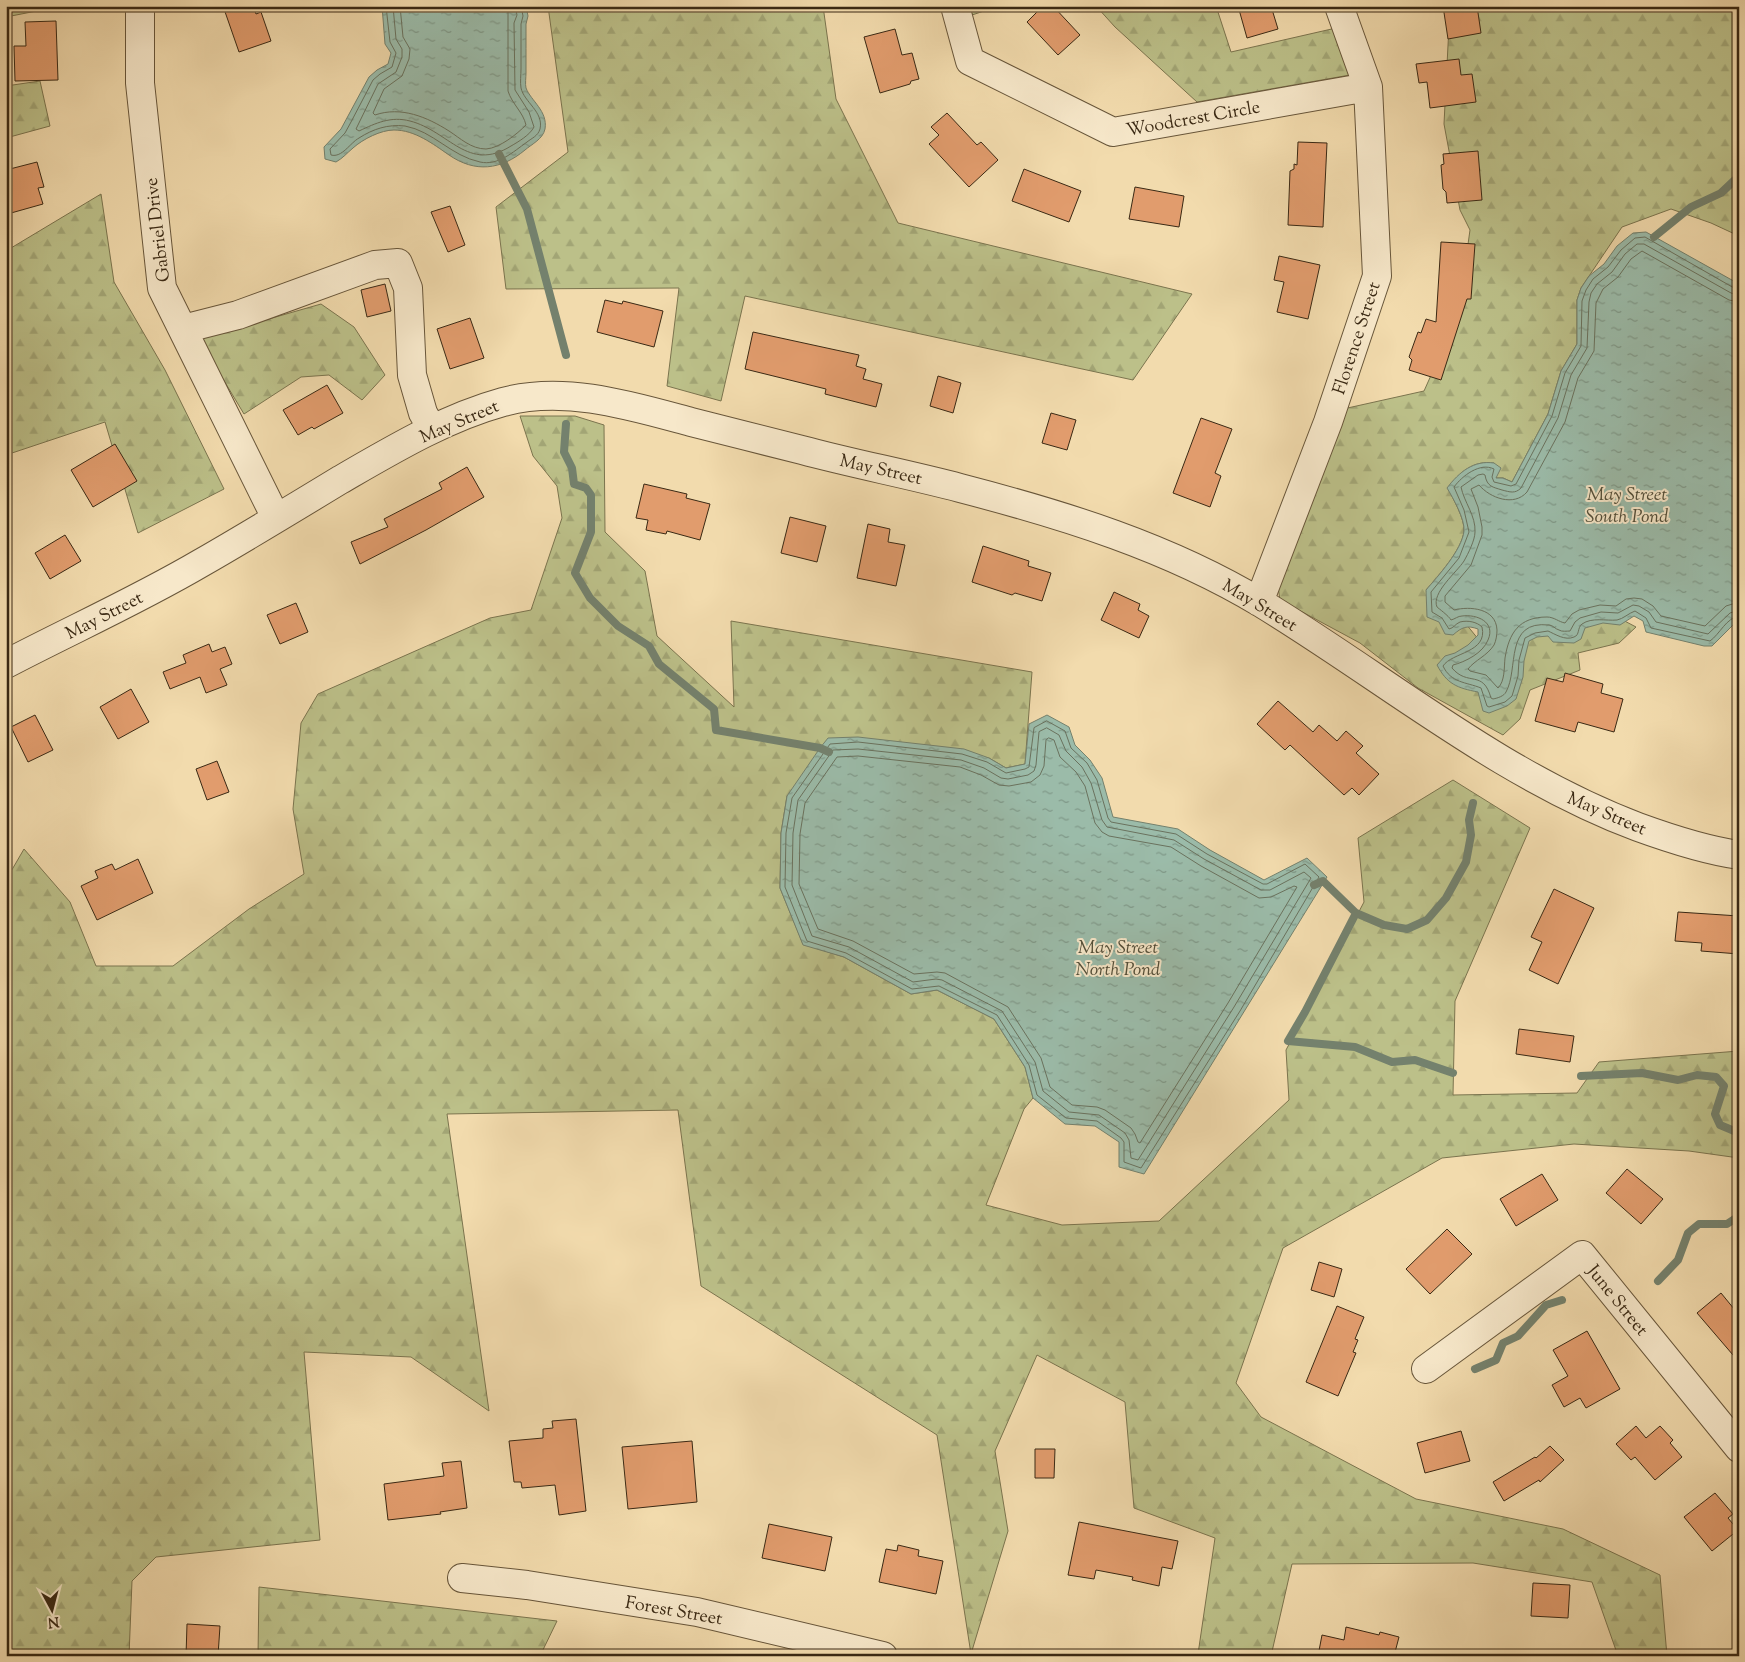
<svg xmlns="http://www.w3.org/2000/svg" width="1745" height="1662" font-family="'Sorts Mill Goudy',serif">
<defs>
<pattern id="forest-firs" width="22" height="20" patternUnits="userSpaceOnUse" patternTransform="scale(1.25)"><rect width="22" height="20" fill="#bcc089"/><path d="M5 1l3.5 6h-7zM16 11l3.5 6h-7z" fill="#a2a575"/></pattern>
<pattern id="water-ripples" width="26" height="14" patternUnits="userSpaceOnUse" patternTransform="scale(1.25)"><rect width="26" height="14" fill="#9bbba9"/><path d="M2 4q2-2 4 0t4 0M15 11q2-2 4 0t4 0" fill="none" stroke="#7f9888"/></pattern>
</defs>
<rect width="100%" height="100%" fill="#f2dbad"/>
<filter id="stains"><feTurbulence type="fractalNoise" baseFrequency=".004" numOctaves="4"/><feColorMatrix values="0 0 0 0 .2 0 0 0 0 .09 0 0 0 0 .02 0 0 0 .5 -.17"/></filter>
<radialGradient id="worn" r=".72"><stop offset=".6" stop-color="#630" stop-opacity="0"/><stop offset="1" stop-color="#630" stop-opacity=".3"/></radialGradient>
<path fill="url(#forest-firs)" stroke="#7b744e" d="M 6,6 L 62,6 L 6,17 Z
M 548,6 L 823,6 L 836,99 L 898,223 L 1192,294 L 1133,380 L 745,296 L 721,401 L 667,386 L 679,288 L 506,289 L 496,207 L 568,152 Z
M 970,6 L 999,6 L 972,15 Z
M 1096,6 L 1216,6 L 1231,52 L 1336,28 L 1350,75 L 1197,102 L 1115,27 Z
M 1450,6 L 1739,6 L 1739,236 L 1711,223 L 1671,209 L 1622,227 L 1581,288 L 1577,300 L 1577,344 L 1561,371 L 1548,414 L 1512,482 L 1503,478 L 1496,478 L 1494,463 C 1474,460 1459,472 1448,488 C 1453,499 1465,519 1464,531 C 1462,550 1438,576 1426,590 L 1448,602 L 1488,651 L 1514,619 L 1617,617 L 1636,627 L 1619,643 L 1578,653 L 1580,670 L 1530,690 L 1520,719 L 1503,735 L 1418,688 L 1360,643 L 1280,600 L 1272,546 L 1343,409 L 1424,391 L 1445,344 L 1463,280 L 1470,230 L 1460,210 L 1444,124 Z
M 40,81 L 50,126 L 6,138 L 6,86 Z
M 101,194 L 114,282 L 165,370 L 224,489 L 138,533 L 105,422 L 6,455 L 6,251 Z
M 321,304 L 354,327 L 385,375 L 362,400 L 329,375 L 301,377 L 244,414 L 199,339 Z
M 520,416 L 575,416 L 604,425 L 605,532 L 645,571 L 657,636 L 734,707 L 731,621 L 1032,672 L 1025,764 L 1006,768 L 989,758 L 787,796 L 781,833 L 780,888 L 803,944 L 844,957 L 911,994 L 937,990 L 994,1019 L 1025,1067 L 1033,1098 L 1024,1109 L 986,1205 L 1062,1225 L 1159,1221 L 1289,1100 L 1286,1050 L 1364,902 L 1358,838 L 1453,780 L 1530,828 L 1455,1001 L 1453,1095 L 1577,1093 L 1599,1062 L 1739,1051 L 1739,1158 L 1689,1151 L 1574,1144 L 1442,1158 L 1283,1248 L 1236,1383 L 1261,1417 L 1416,1499 L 1563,1529 L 1660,1575 L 1667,1656 L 1618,1656 L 1592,1582 L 1473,1563 L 1292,1564 L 1271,1656 L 1192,1656 L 1198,1654 L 1215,1538 L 1134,1508 L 1125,1402 L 1037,1355 L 995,1451 L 1008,1531 L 971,1654 L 937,1435 L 701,1286 L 678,1110 L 447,1114 L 489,1411 L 411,1357 L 304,1352 L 320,1540 L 156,1557 L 132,1581 L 129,1656 L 6,1656 L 6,880 L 24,849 L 70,902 L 96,966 L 173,966 L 249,909 L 304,874 L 293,809 L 301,723 L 318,694 L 490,618 L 531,610 L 562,518 L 557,486 L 533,456 Z
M 259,1587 L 557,1621 L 540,1656 L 258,1656 Z"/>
<path fill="url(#water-ripples)" stroke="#74816d" d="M 382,6 L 526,6 L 528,16 L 526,24 C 526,40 526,57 526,73 C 526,77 525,84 526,88 C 531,101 548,111 545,129 C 543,139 532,144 525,150 C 501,170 475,173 449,155 C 433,144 415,130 394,130 C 381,130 363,139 353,148 C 347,153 343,158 336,162 L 325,159 L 324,147 L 341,129 L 369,77 L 377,70 L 388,64 L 391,53 L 385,44 Z
M 1646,232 L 1739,284 L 1739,613 L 1737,621 L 1712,646 L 1704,646 L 1646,632 L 1643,621 L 1634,616 L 1620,625 L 1603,623 L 1585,628 L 1581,639 L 1574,643 L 1553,642 L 1548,636 L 1537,637 L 1529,641 L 1524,661 L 1523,677 L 1516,699 L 1507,706 L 1489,713 L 1483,711 L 1478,692 C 1457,688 1447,684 1437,665 L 1445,656 L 1455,653 L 1468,645 L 1478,635 L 1478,629 C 1467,625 1462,627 1453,635 L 1445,634 L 1439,622 L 1427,617 L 1426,590 C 1438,576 1462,550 1464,531 C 1465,519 1453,498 1447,488 C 1459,472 1474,460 1494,463 L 1501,468 L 1496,478 L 1503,478 L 1512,482 L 1548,414 L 1561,371 L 1577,344 L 1577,300 L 1581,288 L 1589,276 L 1604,264 L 1617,246 L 1633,233 Z
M 1047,715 L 1069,727 L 1075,745 L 1090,760 L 1102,778 L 1113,817 L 1178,829 L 1210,850 L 1264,880 L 1307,858 L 1327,877 L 1144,1174 L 1119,1167 L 1119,1142 L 1095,1126 L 1065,1124 L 1033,1098 L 1025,1067 L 994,1019 L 937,990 L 911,994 L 844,957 L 803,945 L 780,888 L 781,833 L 787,796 L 820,748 L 828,738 L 858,737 L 964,749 L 989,758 L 1006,768 L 1025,764 L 1029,724 Z"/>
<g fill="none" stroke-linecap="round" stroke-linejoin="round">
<path stroke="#6a725e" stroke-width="1" d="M 386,6 L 390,42 L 396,53 L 392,67 L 380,74 L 373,80 L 351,122 L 345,133 L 330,149 L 331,155 C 342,158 350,143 359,138 C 373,129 388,124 405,126 C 433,131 451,156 480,162 C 498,166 513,152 527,142 C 532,138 538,136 540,129 C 544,112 524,102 521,88 C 520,82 521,75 521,69 C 521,54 521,39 521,24 L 523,16 L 521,6
M 393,6 L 396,39 L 402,49 L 402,57 L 396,72 L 378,84 L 356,129 L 359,131 C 376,123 391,116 410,121 C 449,131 468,173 511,146 C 518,142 530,135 534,127 L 529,112 L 515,90 L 514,23 L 517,15 L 515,6
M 400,6 L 403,37 L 410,49 L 409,59 L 402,76 L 384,89 L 373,113 L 375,115 C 401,106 427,117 449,131 C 460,138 471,149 486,149 C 500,148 517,134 526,125 C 523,112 512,104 508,91 L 508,6
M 1739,288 L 1734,288 L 1645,237 L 1635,238 L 1621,250 L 1608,267 L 1593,279 L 1586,290 L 1582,301 L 1581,346 L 1565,373 L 1552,416 L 1516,484 L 1511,486 L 1494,482 L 1492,477 L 1494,469 C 1480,462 1462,476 1454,487 L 1464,510 L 1469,532 L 1459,558 L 1431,592 L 1432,612 L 1442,618 L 1449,629 C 1454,628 1455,624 1460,622 C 1468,620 1477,622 1482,627 C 1488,653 1452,652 1443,666 C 1451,683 1466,682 1481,688 L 1487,706 L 1489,707 L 1505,702 L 1512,696 L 1518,676 L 1519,660 L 1525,638 L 1535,633 L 1548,631 C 1555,634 1565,641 1574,637 C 1580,635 1577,628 1582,624 C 1592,617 1606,621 1617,620 C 1623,619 1629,613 1635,611 L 1646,618 L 1651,628 L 1710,641 C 1720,634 1726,618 1739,616
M 1739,295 L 1731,293 L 1644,244 L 1637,244 L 1625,254 L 1612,272 L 1597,284 L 1591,293 L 1589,302 L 1587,348 L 1571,375 L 1558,418 L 1521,488 C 1515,494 1510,492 1502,490 C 1493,487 1487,487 1485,475 L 1483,474 L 1478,475 L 1461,487 C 1464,502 1476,516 1475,532 C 1475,540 1468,554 1464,561 C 1457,572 1431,593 1437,607 C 1438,608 1449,616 1451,620 C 1455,619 1458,616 1462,616 C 1477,614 1496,622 1488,640 C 1483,653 1465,662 1453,665 L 1452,668 C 1468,687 1483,669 1491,698 L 1493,699 C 1498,698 1504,696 1506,692 C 1519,669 1504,620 1549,625 C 1553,625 1555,629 1559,630 C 1562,632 1567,631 1570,631 L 1575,622 L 1580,618 L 1601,612 L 1618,613 L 1633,605 L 1639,606 L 1649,612 L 1656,622 L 1708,634 L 1730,613 L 1739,610
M 1739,302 L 1729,300 L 1642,251 L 1631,259 L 1618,277 L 1603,289 L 1596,303 L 1594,351 L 1578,378 L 1565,422 L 1527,492 C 1514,507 1490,498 1479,485 L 1471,489 L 1478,507 L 1482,527 L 1482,535 L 1471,565 L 1445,596 L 1445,602 L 1454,610 C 1470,606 1496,608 1497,630 C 1497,635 1496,641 1494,645 C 1487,656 1475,660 1468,669 L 1470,671 L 1486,675 L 1498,688 C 1505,681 1504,668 1505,658 C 1509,633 1519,617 1547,617 C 1554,617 1559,622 1565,623 L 1572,614 L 1579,610 L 1600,605 L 1616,606 L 1626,599 L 1634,598 L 1642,599 L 1653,606 L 1661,616 L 1705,626 L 1726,606 L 1739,602
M 1047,721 L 1065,731 L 1071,748 L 1087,763 L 1097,780 L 1108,818 L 1111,822 L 1176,834 L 1207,854 L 1263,884 L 1267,884 L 1305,864 L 1319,877 L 1240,1011 L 1141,1168 L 1124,1162 L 1124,1142 L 1121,1138 L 1097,1121 L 1066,1118 L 1037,1095 L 1029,1065 L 997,1015 L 939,986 L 912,989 L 846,953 L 807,941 L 785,887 L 786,833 L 792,798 L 830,744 L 858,742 L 962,754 L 987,762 L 1006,773 L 1025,769 L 1029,767 L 1034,728 Z
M 1047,728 L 1059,735 L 1066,751 L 1082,767 L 1091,783 L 1102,820 L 1107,827 L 1174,840 L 1204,859 L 1261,890 L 1270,890 L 1304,872 L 1311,878 L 1234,1007 L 1138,1160 L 1131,1158 L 1129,1140 L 1125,1133 L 1099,1115 L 1069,1112 L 1043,1091 L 1035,1062 L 1002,1011 L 942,980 L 936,979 L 913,982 L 849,947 L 812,936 L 792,885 L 793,833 L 798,800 L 833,750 L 858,749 L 961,760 L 984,768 L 1001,778 L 1008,779 L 1028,775 L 1034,771 L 1036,765 L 1039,732 Z
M 1049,738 L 1054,740 L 1060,757 L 1076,772 L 1085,786 L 1095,823 L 1102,832 L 1109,836 L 1171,847 L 1201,866 L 1259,898 L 1271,897 L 1294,886 L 1297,887 L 1228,1003 L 1140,1143 L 1138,1142 L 1135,1134 L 1131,1128 L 1105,1110 L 1097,1107 L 1072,1105 L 1050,1087 L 1041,1058 L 1008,1007 L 945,973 L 937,972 L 914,974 L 853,941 L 818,929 L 799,884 L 800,834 L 805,803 L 837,757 L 858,756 L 960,767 L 981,775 L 999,785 L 1009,786 L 1031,782 L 1040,775 L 1044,766 L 1046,740 Z"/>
<path stroke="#74816d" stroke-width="8" d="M 499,154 L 527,209 L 566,355
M 1654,237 L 1691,207 L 1721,193 L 1739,176
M 566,424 L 564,452 L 572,468 L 574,484 L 586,488 L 591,495 L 591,532 L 575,573 L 590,598 L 618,626 L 649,646 L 659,664 L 714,709 L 716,730 L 820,748 L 829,752
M 1314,885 L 1323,881 L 1356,913 L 1305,1012 L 1288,1041 L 1355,1047 L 1392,1062 L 1415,1060 L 1453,1073
M 1356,913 L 1384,925 L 1407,929 L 1427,920 L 1446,898 L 1466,862 L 1471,835 L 1469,820 L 1473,803
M 1581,1076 L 1642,1073 L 1678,1080 L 1697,1075 L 1716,1077 L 1724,1086 L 1715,1114 L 1720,1125 L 1739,1133
M 1658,1281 L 1678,1260 L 1688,1233 L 1699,1224 L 1727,1224 L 1739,1216
M 1475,1369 L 1496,1360 L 1503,1343 L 1518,1336 L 1546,1305 L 1562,1300"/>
</g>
<path fill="#e19c6d" stroke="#3a2914" d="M 223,6 L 253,6 L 256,14 L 261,12 L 271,41 L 239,52 Z
M 1043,6 L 1053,6 L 1080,35 L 1058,55 L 1027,22 Z
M 1238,6 L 1271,6 L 1278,29 L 1247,38 Z
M 1443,6 L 1477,6 L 1481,33 L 1448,39 Z
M 56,21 L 58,80 L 15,81 L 14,46 L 26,46 L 25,22 Z
M 895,29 L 902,55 L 912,53 L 919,79 L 911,81 L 910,84 L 880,93 L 864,37 Z
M 1459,59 L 1461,75 L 1472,74 L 1476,102 L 1430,108 L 1427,82 L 1419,83 L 1416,64 Z
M 947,113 L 977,145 L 981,142 L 998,160 L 969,187 L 929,144 L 939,135 L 931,127 Z
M 1298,142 L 1327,143 L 1323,227 L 1288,225 L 1290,171 L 1294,169 L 1294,164 L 1297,165 Z
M 1478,151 L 1482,200 L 1447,203 L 1446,192 L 1443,189 L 1441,165 L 1444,164 L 1443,154 Z
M 37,162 L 44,187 L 38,188 L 43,204 L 11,213 L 6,193 L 6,170 Z
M 1024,169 L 1081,191 L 1069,222 L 1012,201 Z
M 1135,187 L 1184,196 L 1179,227 L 1129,219 Z
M 450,206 L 465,245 L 448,252 L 431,212 Z
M 1441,242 L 1475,244 L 1471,299 L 1467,299 L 1441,380 L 1409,370 L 1412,360 L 1409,357 L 1418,332 L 1421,333 L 1426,319 L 1436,322 Z
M 1279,256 L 1320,265 L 1308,319 L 1277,312 L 1284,282 L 1274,280 Z
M 385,284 L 391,311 L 367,317 L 361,290 Z
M 605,300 L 622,304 L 623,301 L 663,311 L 654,347 L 597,332 Z
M 470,318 L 484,358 L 450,369 L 437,329 Z
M 753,332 L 859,355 L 856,366 L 866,369 L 863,379 L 882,384 L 876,407 L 825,394 L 826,389 L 745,369 Z
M 938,376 L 961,383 L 953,413 L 930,406 Z
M 327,385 L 343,413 L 314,429 L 312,427 L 298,435 L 283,410 Z
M 1051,413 L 1076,420 L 1067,450 L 1042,443 Z
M 1201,418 L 1232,429 L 1215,473 L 1221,476 L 1210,507 L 1173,493 Z
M 115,444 L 137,481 L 93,507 L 71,470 Z
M 467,467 L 484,497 L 426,530 L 360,564 L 351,542 L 388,527 L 384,519 L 442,489 L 439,483 Z
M 644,484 L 687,494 L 686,498 L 710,504 L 700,540 L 667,531 L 666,534 L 646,530 L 648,520 L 636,518 Z
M 790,517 L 826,526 L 817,562 L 781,553 Z
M 868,524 L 890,529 L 888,542 L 905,545 L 896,586 L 857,578 Z
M 65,535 L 81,561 L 50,579 L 35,553 Z
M 983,546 L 1029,561 L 1028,566 L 1051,573 L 1042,601 L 1015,593 L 1012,595 L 972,582 Z
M 1114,592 L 1140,604 L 1138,610 L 1149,616 L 1139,638 L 1101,620 Z
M 296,603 L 308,632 L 280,644 L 267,615 Z
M 209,644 L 212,652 L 225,647 L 232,664 L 220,669 L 227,685 L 206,693 L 200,677 L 170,689 L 163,672 L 186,663 L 183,655 Z
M 1565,673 L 1603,684 L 1601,693 L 1623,699 L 1614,732 L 1578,722 L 1575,732 L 1535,721 L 1547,678 L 1563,682 Z
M 131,689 L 149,722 L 118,739 L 100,707 Z
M 1278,701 L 1313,732 L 1319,725 L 1337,741 L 1346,731 L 1363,746 L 1356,753 L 1379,774 L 1359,795 L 1352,788 L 1344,795 L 1290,745 L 1285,750 L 1257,724 Z
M 35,715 L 53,750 L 28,762 L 11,727 Z
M 217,761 L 229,792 L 207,800 L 196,769 Z
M 138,859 L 153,893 L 97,920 L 81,886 L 98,878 L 95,871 L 112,864 L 115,870 Z
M 1554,889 L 1594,908 L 1558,984 L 1529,970 L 1542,942 L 1531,937 Z
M 1678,912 L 1739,916 L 1739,954 L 1701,951 L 1702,943 L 1675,941 Z
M 1519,1029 L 1574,1036 L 1570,1062 L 1516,1054 Z
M 1627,1169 L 1663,1199 L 1641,1224 L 1606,1193 Z
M 1542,1174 L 1558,1200 L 1516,1226 L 1500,1199 Z
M 1447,1229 L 1472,1254 L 1430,1294 L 1406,1269 Z
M 1319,1262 L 1342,1269 L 1334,1297 L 1311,1290 Z
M 1721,1293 L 1739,1315 L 1739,1362 L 1697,1313 Z
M 1337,1306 L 1364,1317 L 1355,1339 L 1358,1340 L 1353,1352 L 1356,1353 L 1338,1396 L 1306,1382 Z
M 1587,1331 L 1620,1389 L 1586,1408 L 1580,1398 L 1564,1407 L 1552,1385 L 1568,1376 L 1553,1350 Z
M 576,1419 L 586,1511 L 559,1515 L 555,1485 L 522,1488 L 521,1482 L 514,1482 L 509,1441 L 543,1438 L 543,1429 L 553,1428 L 552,1421 Z
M 1636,1426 L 1646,1438 L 1660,1426 L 1673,1440 L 1670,1443 L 1682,1457 L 1655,1480 L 1635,1457 L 1631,1460 L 1616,1444 Z
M 1461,1431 L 1470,1461 L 1425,1473 L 1417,1443 Z
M 692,1441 L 697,1502 L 628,1509 L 622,1447 Z
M 1550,1446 L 1564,1460 L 1540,1482 L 1539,1480 L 1504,1501 L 1493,1482 L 1535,1457 L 1536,1458 Z
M 1035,1449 L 1055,1449 L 1054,1478 L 1035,1478 Z
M 461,1461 L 467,1508 L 440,1512 L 441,1514 L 388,1520 L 384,1484 L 444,1476 L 442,1463 Z
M 1715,1493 L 1733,1514 L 1728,1518 L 1738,1530 L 1712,1551 L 1684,1517 Z
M 1079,1522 L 1178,1541 L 1172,1569 L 1162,1567 L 1159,1586 L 1132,1580 L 1133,1577 L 1096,1570 L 1094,1579 L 1068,1575 Z
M 769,1524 L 832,1537 L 825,1571 L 762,1558 Z
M 898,1545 L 919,1550 L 918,1556 L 943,1561 L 936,1594 L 879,1582 L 886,1549 L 897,1551 Z
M 1533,1583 L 1570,1585 L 1568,1618 L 1531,1616 Z
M 187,1624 L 220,1626 L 218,1656 L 186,1656 Z
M 1346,1627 L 1379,1635 L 1380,1632 L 1399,1637 L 1394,1656 L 1318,1656 L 1322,1635 L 1344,1640 Z"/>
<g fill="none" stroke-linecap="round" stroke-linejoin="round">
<defs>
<path id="minor" d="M 140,6 L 140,83 L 162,288 L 276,518
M 955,6 L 970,61 L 1113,132 L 1368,87
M 183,329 L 238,315 L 375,265 L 398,263 L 408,288 L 412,375 L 423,413 L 432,429
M 1259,602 L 1328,422 L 1377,276 L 1368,87 L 1339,6
M 6,664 C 71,630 138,600 201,563 C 248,536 294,508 340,480 C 392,450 445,418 503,402 C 565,385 632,406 691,422 C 728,431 765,441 802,450 C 854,464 907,474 960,488 C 1064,515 1168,547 1261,603 C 1386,679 1500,775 1638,827 C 1671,839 1704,850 1739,855
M 1426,1369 L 1582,1255 L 1739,1448
M 462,1578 L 527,1585 L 697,1612 L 883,1656"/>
</defs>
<use href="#minor" stroke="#68563a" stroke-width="30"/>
<use href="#minor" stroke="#f7e8ca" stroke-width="28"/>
</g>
<g text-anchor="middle" stroke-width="4" stroke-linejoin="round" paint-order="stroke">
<g font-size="18" fill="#3a2914" stroke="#f7e8ca">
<text transform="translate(1193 118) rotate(-10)" y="6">Woodcrest Circle</text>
<text transform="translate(157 230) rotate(-97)" y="6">Gabriel Drive</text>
<text transform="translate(1356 338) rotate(-72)" y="6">Florence Street</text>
<text transform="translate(459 421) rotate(-23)" y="6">May Street</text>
<text transform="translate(881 469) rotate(13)" y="6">May Street</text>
<text transform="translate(1260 605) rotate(31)" y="6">May Street</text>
<text transform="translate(104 615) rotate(-27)" y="6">May Street</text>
<text transform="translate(1607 813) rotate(23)" y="6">May Street</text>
<text transform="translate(1618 1300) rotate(51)" y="6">June Street</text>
<text transform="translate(674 1610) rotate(10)" y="6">Forest Street</text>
</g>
<g font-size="19" font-style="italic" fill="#524e39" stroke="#f7e8ca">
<text x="1627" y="500">May Street<tspan x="1627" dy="22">South Pond</tspan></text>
<text x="1118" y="953">May Street<tspan x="1118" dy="22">North Pond</tspan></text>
</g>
</g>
<rect width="1745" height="1662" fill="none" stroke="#f2dbad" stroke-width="25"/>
<rect x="8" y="8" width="1730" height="1647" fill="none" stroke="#3a2914" stroke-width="2.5"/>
<rect x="12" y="12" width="1720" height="1637" fill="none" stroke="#3a2914"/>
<g transform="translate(52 1610) rotate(173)" stroke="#f7e8ca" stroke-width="4" paint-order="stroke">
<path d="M0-4L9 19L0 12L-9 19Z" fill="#3a2914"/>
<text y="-8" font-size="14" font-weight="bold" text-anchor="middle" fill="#3a2914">N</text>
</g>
<rect width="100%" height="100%" filter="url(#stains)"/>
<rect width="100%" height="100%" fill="url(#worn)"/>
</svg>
